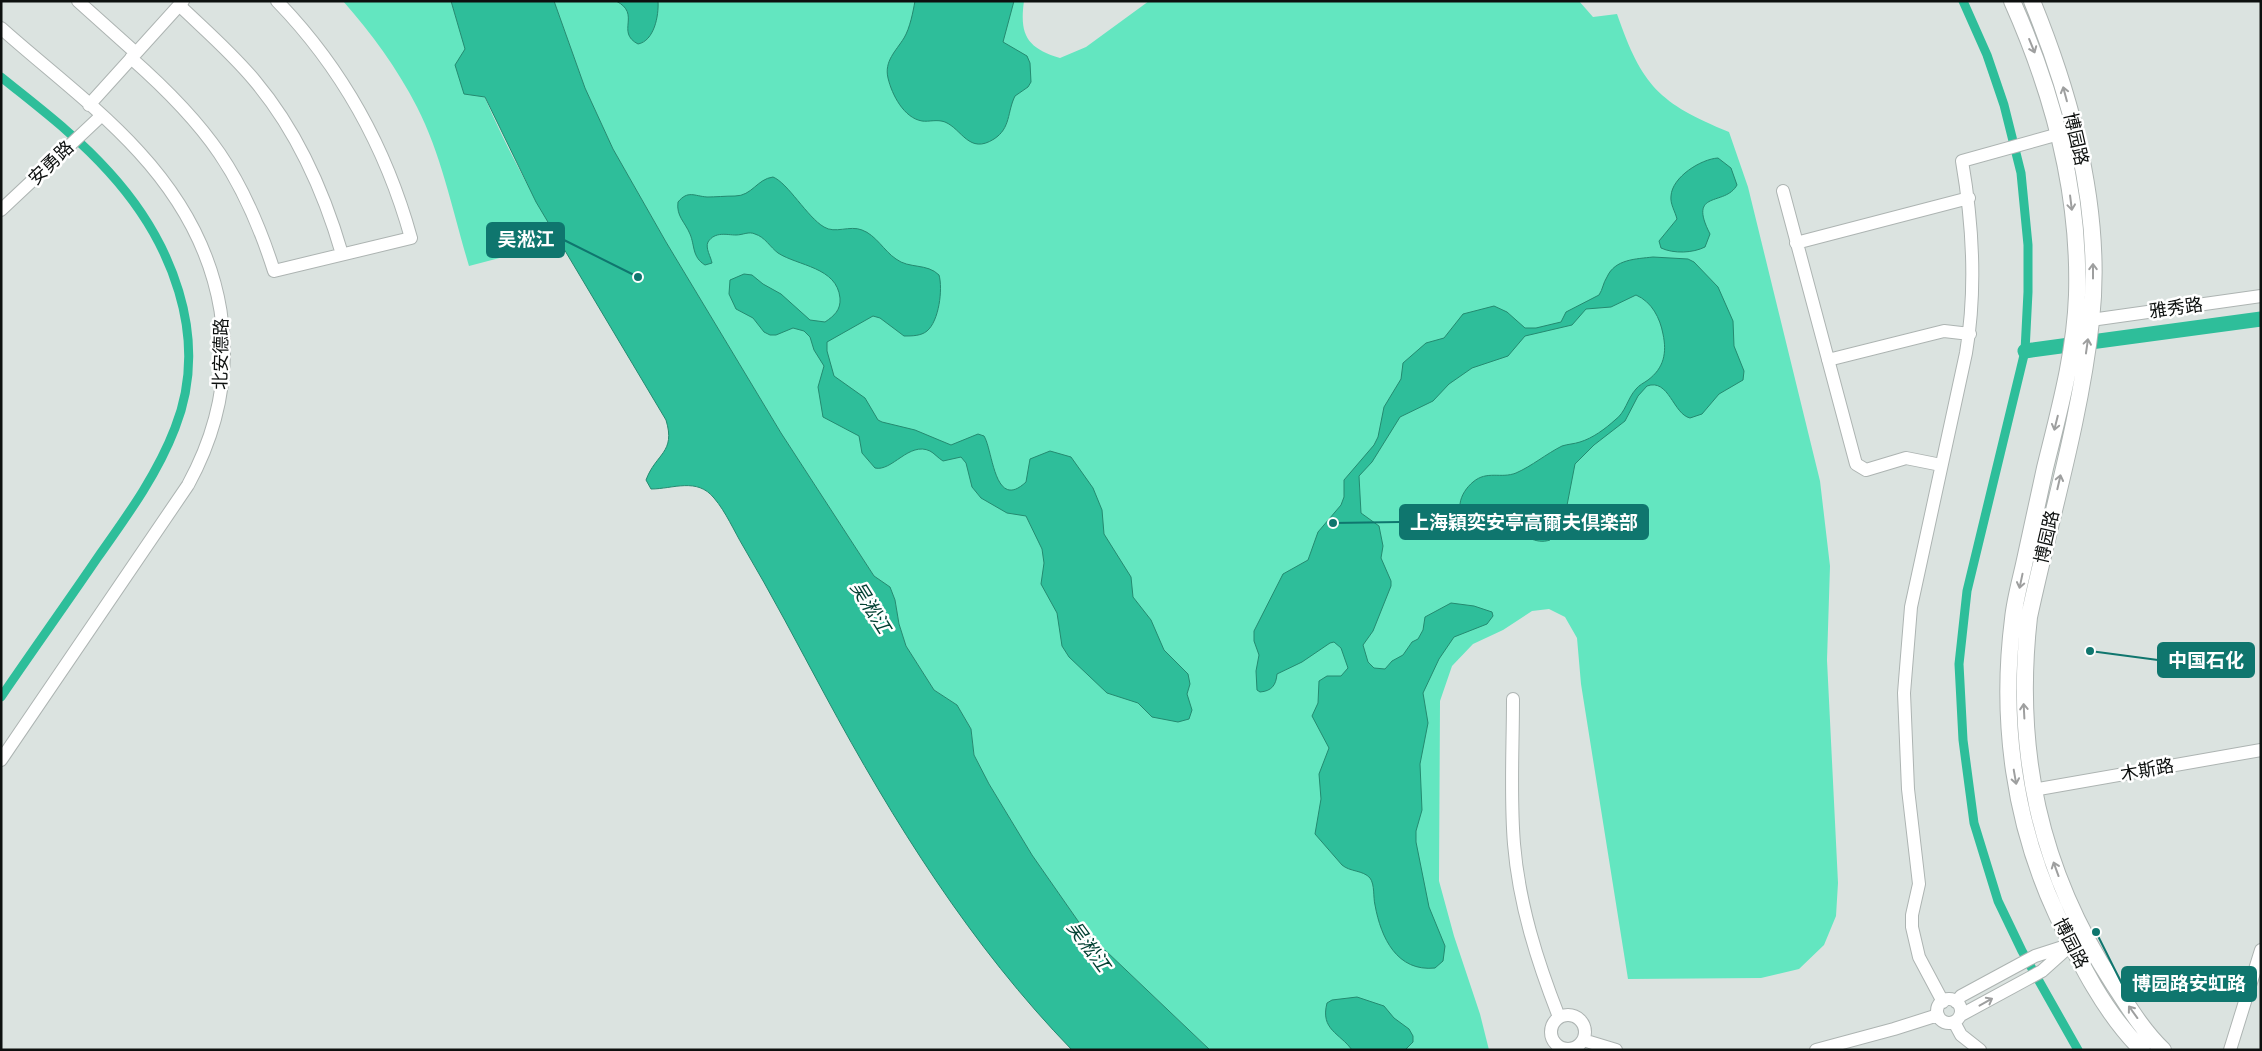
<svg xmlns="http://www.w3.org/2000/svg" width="2262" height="1051" font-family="'Asap Condensed','Noto Sans SC',sans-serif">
<rect width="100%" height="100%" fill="#dbe3e0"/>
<path fill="#63e6c0" d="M 343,1 L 451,1 C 474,86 515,167 560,242 L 469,266 C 453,213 442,156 417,107 C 397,68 372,34 343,1 Z
M 554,1 L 1024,1 C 1019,36 1028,48 1060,58 L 1086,47 L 1149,1 L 1579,1 L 1593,17 L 1617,14 C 1642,86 1659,103 1729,132 L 1748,187 L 1820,481 L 1830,566 L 1827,660 L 1838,883 L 1836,916 L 1824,945 L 1799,969 L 1761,978 L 1628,979 L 1581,684 L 1577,638 L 1565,617 L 1549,609 L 1532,611 L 1503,630 L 1473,644 L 1452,666 L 1440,701 L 1439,881 L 1454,936 L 1480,1014 L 1489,1050 L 1210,1050 L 1085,931 L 1032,855 L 989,784 L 974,755 L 971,729 L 957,705 L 934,690 L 906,646 L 899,624 L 895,600 L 890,588 L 874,576 L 781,433 L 666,242 L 613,149 L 585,88 Z"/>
<path fill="#2ebe9a" stroke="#248a70" d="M 451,1 L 554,1 L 585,88 L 613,149 L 666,242 L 781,433 L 874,576 L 890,587 L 895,600 L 899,624 L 906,646 L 934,690 L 957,705 L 971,729 L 974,755 L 989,784 L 1032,855 L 1085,931 L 1210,1050 L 1072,1050 C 971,946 893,821 825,695 C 798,645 772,595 743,546 C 734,531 726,512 714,498 C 697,477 673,489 651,489 L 646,480 C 656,453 676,453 666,420 L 536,202 L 485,97 L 464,94 L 455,65 L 465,49 Z
M 616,1 L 658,1 C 659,16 654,41 638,44 C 615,32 642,14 616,1 Z
M 915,1 L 1014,1 L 1003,42 L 1027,56 L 1030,63 L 1031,82 L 1028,87 L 1015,96 C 1007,112 1011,128 994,139 C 969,155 962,129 945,122 C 937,119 929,122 922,121 C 904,118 892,95 888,78 C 884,61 896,51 904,38 C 910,28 913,12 915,1 Z
M 1718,158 L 1731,168 L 1737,185 C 1725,207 1687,189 1710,234 L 1705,247 C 1693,253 1674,254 1661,248 L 1659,241 L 1677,219 C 1675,211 1670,204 1671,196 C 1672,177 1701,159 1718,158 Z
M 773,177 C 788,183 807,217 824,227 C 835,234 850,225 862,230 C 876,235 884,251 896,259 C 909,269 927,263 939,275 C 943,289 939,321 927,331 C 921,336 912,336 904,336 L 880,318 L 873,316 L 827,342 L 827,351 L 834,376 L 865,398 L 878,420 L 882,422 L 915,430 L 951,445 L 978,434 L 984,436 C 993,450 994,512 1026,482 L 1030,459 L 1050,451 L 1071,457 L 1093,488 L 1102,510 L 1104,534 L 1131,577 L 1133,597 L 1151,620 L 1164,650 L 1188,674 L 1190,684 L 1187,694 L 1192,710 L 1189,719 L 1178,722 L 1152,717 L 1138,703 L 1107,693 L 1069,657 L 1062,646 L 1057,613 L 1041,584 L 1044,563 L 1042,549 L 1026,516 L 1007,513 L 981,498 L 972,487 L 966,463 L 961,457 L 943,461 C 938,458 934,453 930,451 C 909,441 892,472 875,468 L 862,453 L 859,436 L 823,417 L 818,387 L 824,366 L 814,350 L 810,337 L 804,331 L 793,328 L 776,335 L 770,335 L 764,332 L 753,318 L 736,309 L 729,294 L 730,280 L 744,274 L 752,275 L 763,284 L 781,294 L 810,320 L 825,322 C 834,316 841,310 840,298 C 837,267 798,266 778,253 C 770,247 765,237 755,234 C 749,231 743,235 736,235 C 727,235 715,231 708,242 C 705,248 711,257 712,263 L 705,265 C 692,257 695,246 690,234 C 685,222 676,216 678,202 C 688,190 694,196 707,197 C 715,197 726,196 735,196 C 752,196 757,179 773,177 Z
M 1653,257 L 1688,259 L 1694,262 L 1718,287 L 1733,321 L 1734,346 L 1744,371 L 1743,380 L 1719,394 L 1702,414 L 1690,418 C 1673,414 1669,378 1647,386 L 1638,396 L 1625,421 L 1594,445 L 1575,464 L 1563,526 L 1550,540 C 1535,545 1524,534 1511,530 C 1495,525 1458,533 1460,504 C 1461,495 1467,487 1473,482 C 1487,470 1501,479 1516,473 C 1532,466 1546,454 1562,446 C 1568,444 1574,444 1580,442 C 1593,438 1605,429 1615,420 C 1626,412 1627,399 1636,389 C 1639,385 1644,383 1648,380 C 1664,368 1667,353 1663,334 C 1660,318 1652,302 1636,295 L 1611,307 L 1586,309 L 1572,325 L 1525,336 L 1508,356 L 1472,368 L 1449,384 L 1433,401 L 1400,417 L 1372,462 L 1359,476 L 1361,513 L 1379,526 L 1383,546 L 1381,558 L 1391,581 L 1391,586 L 1373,631 L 1363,645 L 1368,662 L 1374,668 L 1385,669 L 1392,661 L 1403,655 L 1412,642 L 1418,639 L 1423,630 L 1425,617 L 1451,603 L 1474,606 L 1492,612 L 1493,616 L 1487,624 L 1454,637 L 1439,659 L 1423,693 L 1428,723 L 1420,764 L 1422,810 L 1416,831 L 1416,842 L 1429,907 L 1445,946 L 1443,961 L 1435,968 C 1397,972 1381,938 1375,905 C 1373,897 1375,885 1370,878 C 1363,870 1350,872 1342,865 L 1315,834 L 1321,799 L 1319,774 L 1329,748 L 1312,716 L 1318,703 L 1319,681 L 1327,676 L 1341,676 L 1348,668 L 1341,648 L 1334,642 L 1330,643 L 1302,662 L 1277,674 C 1276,685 1272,691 1260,692 L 1257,690 L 1256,671 L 1259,655 L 1254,641 L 1254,631 L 1283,574 L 1308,560 L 1318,532 L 1341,505 L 1344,497 L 1344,480 L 1374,445 L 1378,437 L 1384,407 L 1401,379 L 1403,363 L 1426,343 L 1444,338 L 1463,314 L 1494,306 L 1507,312 L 1525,328 L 1536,328 L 1561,322 L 1566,312 L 1599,295 C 1603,289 1603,283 1607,277 C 1615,259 1636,259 1653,257 Z
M 1357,997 L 1384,1006 L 1394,1018 L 1409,1029 L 1413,1036 L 1413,1042 L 1405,1050 L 1352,1050 C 1340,1033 1320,1030 1327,1003 L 1332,1000 Z"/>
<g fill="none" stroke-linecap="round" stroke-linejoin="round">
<path stroke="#2ebe9a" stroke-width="9" d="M 1963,1 L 1987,55 L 2004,105 L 2021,173 L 2028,245 L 2028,292 L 2025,351 L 1967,591 L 1959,664 L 1963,740 L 1974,823 L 1998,901 L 2022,951 L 2078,1050
M 1,77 C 38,107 77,136 109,172 C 171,240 211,337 175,428 C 157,475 127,516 98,557 C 66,604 33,650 1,697"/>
<path stroke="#2ebe9a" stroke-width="15" d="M 2025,351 L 2261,319"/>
<defs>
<path id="minor" d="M 78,1 L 136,53
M 179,5 C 205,30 232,53 255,81 C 297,131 324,192 342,254
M 1,28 C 47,69 98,107 139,152 C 227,248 252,368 188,485 L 1,760
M 131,58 C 207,125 243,174 274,271 L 411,238 C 386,148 342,68 277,1
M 89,105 L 183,1
M 1783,191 L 1856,464 L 1866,470 L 1906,458 L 1941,465
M 1,210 L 101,116
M 1796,243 L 1969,198
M 2091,320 L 2261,296
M 1828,360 L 1944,331 L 1970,334
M 1513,699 C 1513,747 1510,796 1514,844 C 1519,904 1537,961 1559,1017
M 2033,790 L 2261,750
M1937 1011a12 12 0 1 1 24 0a12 12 0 1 1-24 0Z
M 1943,1002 L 1919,957 L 1912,927 L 1912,915 L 1919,884 L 1908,789 L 1904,693 L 1911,607 L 1966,353 C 1977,288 1973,225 1962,161 L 2059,134
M 1956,1002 L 1961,996 L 2035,956 L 2066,946
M1551 1032a17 17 0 1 1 34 0a17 17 0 1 1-34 0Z
M 1961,1015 L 2042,971 L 2071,945
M 1954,1022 L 1961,1035 L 1980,1050
M 1583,1040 L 1616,1050
M 1816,1050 L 1894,1029 L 1938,1015
M 2230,1050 L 2261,950"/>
<path id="major" d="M 2012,1 C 2053,93 2080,193 2077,295 C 2075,354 2059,411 2045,468 C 2038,499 2032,529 2025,560 C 2021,579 2015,599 2013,619 C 2000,720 2014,823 2057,915 C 2080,963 2104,1012 2142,1050
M 2032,1 C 2073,101 2103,213 2091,321 C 2080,421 2050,519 2029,617 C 2014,750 2039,870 2113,983 C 2128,1006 2143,1031 2163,1050"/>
</defs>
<use href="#minor" stroke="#adb4b2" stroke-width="14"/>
<use href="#major" stroke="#adb4b2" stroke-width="18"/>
<use href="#minor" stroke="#fff" stroke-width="12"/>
<use href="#major" stroke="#fff" stroke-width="16"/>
</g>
<defs><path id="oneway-shaft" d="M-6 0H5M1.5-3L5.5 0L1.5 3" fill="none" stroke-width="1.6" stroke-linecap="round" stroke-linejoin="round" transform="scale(1.25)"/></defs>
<g stroke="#9e9f9f">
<use href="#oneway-shaft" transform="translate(2032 46) rotate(68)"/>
<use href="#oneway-shaft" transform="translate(2065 94) rotate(-105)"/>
<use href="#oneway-shaft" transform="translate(2071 203) rotate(83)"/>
<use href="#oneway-shaft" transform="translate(2093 271) rotate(-90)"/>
<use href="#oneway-shaft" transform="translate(2087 346) rotate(-82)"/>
<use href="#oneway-shaft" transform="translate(2056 423) rotate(104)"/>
<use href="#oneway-shaft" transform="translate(2059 482) rotate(-77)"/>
<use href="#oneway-shaft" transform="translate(2021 581) rotate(102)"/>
<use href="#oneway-shaft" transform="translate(2024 711) rotate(-93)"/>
<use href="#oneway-shaft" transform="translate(2015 777) rotate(80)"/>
<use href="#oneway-shaft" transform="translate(2056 869) rotate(-110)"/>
<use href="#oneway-shaft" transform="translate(1986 1002) rotate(-29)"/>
<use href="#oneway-shaft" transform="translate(2133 1012) rotate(-126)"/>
</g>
<g text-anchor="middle" stroke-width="5" stroke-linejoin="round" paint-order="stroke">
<g font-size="18" fill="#0d100f" stroke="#fff">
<text transform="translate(2076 139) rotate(77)" y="6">博园路</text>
<text transform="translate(51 163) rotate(-44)" y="6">安勇路</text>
<text transform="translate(2176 308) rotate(-8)" y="6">雅秀路</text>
<text transform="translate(221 354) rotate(-89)" y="6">北安德路</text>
<text transform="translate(2047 537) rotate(-77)" y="6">博园路</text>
<text transform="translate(2147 770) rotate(-10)" y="6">木斯路</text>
<text transform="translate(2071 943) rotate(63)" y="6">博园路</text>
</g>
<g font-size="19" font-style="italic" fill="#024032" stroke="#fff">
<text transform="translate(871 607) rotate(58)" y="7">吴淞江</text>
<text transform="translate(1089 946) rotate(54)" y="7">吴淞江</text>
</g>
</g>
<path fill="none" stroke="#0f766e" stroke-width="2" d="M638 277L564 240M1333 523L1400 522M2090 651L2158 660M2096 932L2122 984"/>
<g fill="#0f766e" stroke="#fff" stroke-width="2">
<circle cx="638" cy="277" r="5"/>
<circle cx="1333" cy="523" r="5"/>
<circle cx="2090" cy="651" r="5"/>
<circle cx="2096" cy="932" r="5"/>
</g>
<g fill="#0f766e" stroke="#0f766e" stroke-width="2">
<rect x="487" y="223" width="77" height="34" rx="5"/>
<rect x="1400" y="505" width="248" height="34" rx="5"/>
<rect x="2158" y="643" width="96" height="34" rx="5"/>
<rect x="2122" y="967" width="134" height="34" rx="5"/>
</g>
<g font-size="19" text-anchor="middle" font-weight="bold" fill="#fff">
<text x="526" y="246">吴淞江</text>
<text x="1524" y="529">上海穎奕安亭高爾夫倶楽部</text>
<text x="2206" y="667">中国石化</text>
<text x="2189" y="990">博园路安虹路</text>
</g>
<rect width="2262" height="1051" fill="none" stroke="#0d100f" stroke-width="5"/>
</svg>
